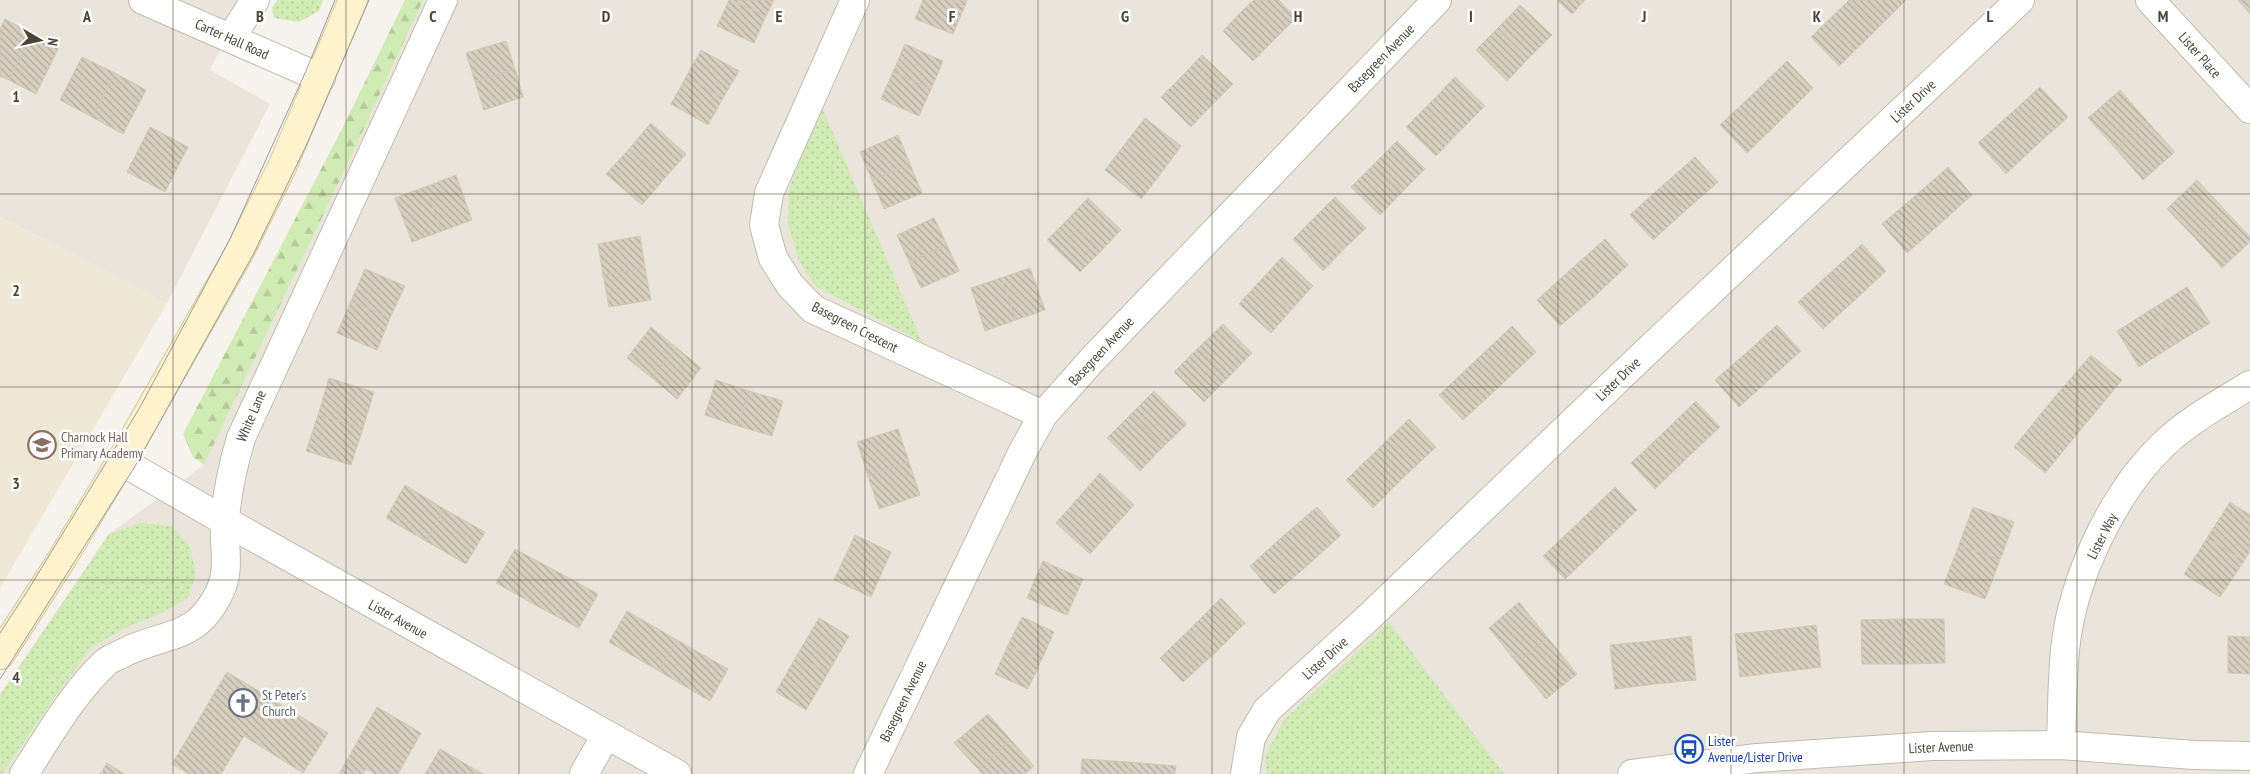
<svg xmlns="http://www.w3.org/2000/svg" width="2250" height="774" font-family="'PT Sans Narrow',sans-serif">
<defs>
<pattern id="grass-dots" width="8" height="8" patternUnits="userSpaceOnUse" patternTransform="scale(1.25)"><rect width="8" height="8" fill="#d2eab5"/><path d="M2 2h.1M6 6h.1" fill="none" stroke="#b6ca9c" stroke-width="1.8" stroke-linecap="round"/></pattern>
<pattern id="forest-firs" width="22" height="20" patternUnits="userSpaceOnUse" patternTransform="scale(1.25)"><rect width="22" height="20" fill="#d2eab5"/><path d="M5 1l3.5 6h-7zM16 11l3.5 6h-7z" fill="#b6ca9c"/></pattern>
<pattern id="building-back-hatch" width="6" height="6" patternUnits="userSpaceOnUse" patternTransform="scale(1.25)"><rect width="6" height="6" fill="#d8cfc1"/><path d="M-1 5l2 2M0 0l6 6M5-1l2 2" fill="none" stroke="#b1aa9e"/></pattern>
</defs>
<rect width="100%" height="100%" fill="#f6f3ec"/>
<path fill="#eae5da" d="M 0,0 L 246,0 L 210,70 L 270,104 L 167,303 L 0,217 Z
M 423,0 L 2250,0 L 2250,774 L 0,774 L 0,695 L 109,534 L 204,465 L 350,159 Z"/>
<path fill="#efe8d6" d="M 0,217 L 167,303 L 0,588 Z"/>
<path fill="url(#grass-dots)" d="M 277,0 L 323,0 L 319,11 L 299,22 L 274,18 L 272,8 Z
M 821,105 L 922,342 L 815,286 L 799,261 L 788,224 L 789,189 Z
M 141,523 L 172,526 L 190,547 L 196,575 L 187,599 L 159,614 L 123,629 L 92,647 L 61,688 L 2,774 L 0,774 L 0,695 L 109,534 Z
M 1389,622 L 1504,774 L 1267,774 L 1265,756 L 1284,720 Z"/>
<path fill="url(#forest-firs)" d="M 405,0 L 423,0 L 350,159 L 204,465 L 193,457 L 183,434 L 342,129 Z"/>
<path fill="url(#building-back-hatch)" stroke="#d3c7b4" d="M 729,0 L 766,16 L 754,43 L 717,26 Z
M 732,0 L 774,0 L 766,16 Z
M 923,0 L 950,0 L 965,6 L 953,34 L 915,19 Z
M 950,0 L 967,0 L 965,6 Z
M 1254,0 L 1279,0 L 1296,18 L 1275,39 L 1244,9 Z
M 1557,0 L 1585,0 L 1572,14 Z
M 1849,0 L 1877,29 L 1839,66 L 1811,37 Z
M 1849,0 L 1906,0 L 1877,29 Z
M 2238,0 L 2250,0 L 2250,14 Z
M 1520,5 L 1552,35 L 1529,58 L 1498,28 Z
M 1244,9 L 1275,39 L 1253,61 L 1223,31 Z
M 5,19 L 32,33 L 9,80 L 0,76 L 0,29 Z
M 1498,28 L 1529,58 L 1507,81 L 1476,50 Z
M 32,33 L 59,47 L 36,94 L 9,80 Z
M 506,41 L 515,69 L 475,82 L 466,53 Z
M 905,44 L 943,61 L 931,89 L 893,72 Z
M 701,50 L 739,71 L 723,98 L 686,77 Z
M 1202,55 L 1233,84 L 1212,105 L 1182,76 Z
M 82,57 L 115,73 L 92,117 L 60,100 Z
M 1787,61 L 1813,88 L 1780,121 L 1754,93 Z
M 515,69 L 523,97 L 484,110 L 475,82 Z
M 893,72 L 931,89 L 919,116 L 881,99 Z
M 115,73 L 146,90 L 123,134 L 92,117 Z
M 1182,76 L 1212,105 L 1191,127 L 1161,97 Z
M 686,77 L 723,98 L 708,125 L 671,104 Z
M 1455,77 L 1485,106 L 1460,131 L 1431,102 Z
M 2040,87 L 2068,117 L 2037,145 L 2009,115 Z
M 2120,90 L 2147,121 L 2116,149 L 2088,118 Z
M 1754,93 L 1780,121 L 1747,153 L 1720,125 Z
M 1431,102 L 1460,131 L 1436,156 L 1406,127 Z
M 2009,115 L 2037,145 L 2006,174 L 1978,143 Z
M 1145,118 L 1181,146 L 1162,172 L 1125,144 Z
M 2147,121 L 2175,152 L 2143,180 L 2116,149 Z
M 651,123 L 686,154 L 664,179 L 629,149 Z
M 150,127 L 188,147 L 165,192 L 127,172 Z
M 898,135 L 910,164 L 872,180 L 860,152 Z
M 1397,141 L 1425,169 L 1402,192 L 1374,164 Z
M 1125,144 L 1162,172 L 1141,199 L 1105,170 Z
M 629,149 L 664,179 L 642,205 L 606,174 Z
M 1695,157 L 1718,182 L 1685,211 L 1662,186 Z
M 910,164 L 922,193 L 884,209 L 872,180 Z
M 1374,164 L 1402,192 L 1380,215 L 1351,187 Z
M 1948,167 L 1972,195 L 1940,224 L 1915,196 Z
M 456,175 L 472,220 L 442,231 L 425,187 Z
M 2197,180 L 2225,210 L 2195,238 L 2167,209 Z
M 1662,186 L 1685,211 L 1653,240 L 1630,215 Z
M 425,187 L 442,231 L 412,242 L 395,198 Z
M 1915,196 L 1940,224 L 1907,253 L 1882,224 Z
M 1335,197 L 1366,228 L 1344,249 L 1314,218 Z
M 1088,198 L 1121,230 L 1101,251 L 1068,219 Z
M 2225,210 L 2250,237 L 2250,242 L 2222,268 L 2195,238 Z
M 934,218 L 947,245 L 909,262 L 897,235 Z
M 1314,218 L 1344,249 L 1323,271 L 1293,239 Z
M 1068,219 L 1101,251 L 1080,272 L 1047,240 Z
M 640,236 L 645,268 L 603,275 L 598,244 Z
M 1605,239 L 1628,265 L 1595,296 L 1571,269 Z
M 1862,244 L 1886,271 L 1855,300 L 1830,273 Z
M 947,245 L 959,271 L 921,288 L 909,262 Z
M 1282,257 L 1313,286 L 1292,309 L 1260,281 Z
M 645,268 L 651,300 L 609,307 L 603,275 Z
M 1030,268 L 1045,310 L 1016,320 L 1001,278 Z
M 365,269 L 405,286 L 390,318 L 351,301 Z
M 1571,269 L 1595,296 L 1560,326 L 1537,300 Z
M 1830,273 L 1855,300 L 1823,329 L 1798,302 Z
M 1001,278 L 1016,320 L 985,331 L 971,288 Z
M 1260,281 L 1292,309 L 1271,333 L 1239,304 Z
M 2187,287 L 2210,323 L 2174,345 L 2152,309 Z
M 351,301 L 390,318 L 377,350 L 337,333 Z
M 2152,309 L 2174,345 L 2139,367 L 2117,331 Z
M 1223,324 L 1252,353 L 1228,378 L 1198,348 Z
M 1777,325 L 1801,351 L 1770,379 L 1746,353 Z
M 1512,326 L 1536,352 L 1500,386 L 1475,361 Z
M 651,327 L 677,348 L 652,378 L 627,358 Z
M 677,348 L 701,368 L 677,399 L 652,378 Z
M 1198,348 L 1228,378 L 1204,402 L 1174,372 Z
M 1746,353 L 1770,379 L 1739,407 L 1715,380 Z
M 2091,355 L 2122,380 L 2083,427 L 2052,400 Z
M 1475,361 L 1500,386 L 1463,420 L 1439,395 Z
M 329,378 L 374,392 L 363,428 L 318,415 Z
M 716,380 L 749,391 L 738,426 L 705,415 Z
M 749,391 L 783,401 L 772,436 L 738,426 Z
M 1154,391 L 1187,424 L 1163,447 L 1130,415 Z
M 2052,400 L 2083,427 L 2045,473 L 2014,447 Z
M 1696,401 L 1720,427 L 1687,458 L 1664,432 Z
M 318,415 L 363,428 L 351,465 L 306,451 Z
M 1130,415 L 1163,447 L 1140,471 L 1107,438 Z
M 1409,419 L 1436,447 L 1404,477 L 1378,449 Z
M 898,429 L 909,462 L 868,476 L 857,442 Z
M 1664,432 L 1687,458 L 1655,489 L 1631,463 Z
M 1378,449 L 1404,477 L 1373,508 L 1346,480 Z
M 909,462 L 920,495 L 879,509 L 868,476 Z
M 1100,473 L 1134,505 L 1112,529 L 1078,498 Z
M 405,485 L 444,509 L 426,541 L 386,518 Z
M 1615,487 L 1637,510 L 1601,545 L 1579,522 Z
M 1078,498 L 1112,529 L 1090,554 L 1056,523 Z
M 2230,502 L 2250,515 L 2250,551 L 2244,561 L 2207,538 Z
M 1317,507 L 1341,535 L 1308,565 L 1283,536 Z
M 1973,507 L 2014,522 L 2000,560 L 1959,545 Z
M 444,509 L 485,532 L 466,564 L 426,541 Z
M 1579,522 L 1601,545 L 1565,579 L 1543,556 Z
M 855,535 L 891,552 L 871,597 L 834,580 Z
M 1283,536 L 1308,565 L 1274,594 L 1250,566 Z
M 2207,538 L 2244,561 L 2220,597 L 2184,574 Z
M 1959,545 L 2000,560 L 1985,599 L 1944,584 Z
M 515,549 L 556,571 L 537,606 L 496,583 Z
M 1043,561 L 1083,579 L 1067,615 L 1027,598 Z
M 556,571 L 598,594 L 579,628 L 537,606 Z
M 1221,598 L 1245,623 L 1215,653 L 1191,628 Z
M 1519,602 L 1548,638 L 1517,663 L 1489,628 Z
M 627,611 L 677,640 L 659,671 L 609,642 Z
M 1022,617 L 1054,632 L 1041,661 L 1008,645 Z
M 819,618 L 849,636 L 828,673 L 797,655 Z
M 1902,619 L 1944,619 L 1945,663 L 1903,664 Z
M 1902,619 L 1903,664 L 1862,664 L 1861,620 Z
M 1816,625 L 1821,667 L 1781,672 L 1776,630 Z
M 1191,628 L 1215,653 L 1183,682 L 1160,658 Z
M 1776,630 L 1781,672 L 1740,677 L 1735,634 Z
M 1691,636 L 1696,680 L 1655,684 L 1651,641 Z
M 2228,636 L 2250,637 L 2250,674 L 2228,673 Z
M 1548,638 L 1577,674 L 1546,699 L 1517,663 Z
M 677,640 L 728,669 L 710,701 L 659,671 Z
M 1651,641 L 1655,684 L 1615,689 L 1610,645 Z
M 1008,645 L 1041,661 L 1028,689 L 995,674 Z
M 797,655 L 828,673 L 806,710 L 776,692 Z
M 227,672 L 328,733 L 303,773 L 244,736 L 221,774 L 189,774 L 172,764 Z
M 377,707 L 421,733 L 398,774 L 375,774 L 366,769 L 363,774 L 339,774 Z
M 988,714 L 1011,740 L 978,769 L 954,743 Z
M 1011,740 L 1034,766 L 1025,774 L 982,774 L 978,769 Z
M 440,749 L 483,774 L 425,774 Z
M 1082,759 L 1129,762 L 1128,774 L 1081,774 Z
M 1129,762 L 1176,766 L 1175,774 L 1128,774 Z
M 107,763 L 124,774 L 100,774 Z"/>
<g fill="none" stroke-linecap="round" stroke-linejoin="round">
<defs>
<path id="street" d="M 143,0 L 321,78
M 855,0 L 769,193 L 764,225 L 773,258 L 790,285 L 813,309 L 1043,415
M 2150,0 L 2250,109
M 231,38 L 255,0
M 121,461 L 225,521 L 677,774
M 2061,745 C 2062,714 2062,682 2065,650 C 2072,580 2112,494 2163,445 C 2186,422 2222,402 2250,385
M 24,774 C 49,736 72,694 105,663 C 110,658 119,656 125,652 C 166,632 197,641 220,591 C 231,568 223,545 225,520 C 227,492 233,465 241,438 L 443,0
M 584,774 L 606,735
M 868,774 L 1022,453 L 1043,415 L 1092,360 L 1437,0
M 1245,774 L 1251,737 L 1267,710 L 1369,617 L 1644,354 L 2020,0
M 1632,774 L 1757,758 L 1932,746 L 2061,745 L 2194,755 L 2250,756"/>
<path id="secondary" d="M 0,655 L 62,559 L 121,461 L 239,253 L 282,167 L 353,0"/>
</defs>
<use href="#street" stroke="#c2bbae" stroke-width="30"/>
<use href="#secondary" stroke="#d6c79b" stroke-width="30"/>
<use href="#street" stroke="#fff" stroke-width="28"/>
<use href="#secondary" stroke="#fff3cd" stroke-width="28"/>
<path stroke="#9a9a9a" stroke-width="1" d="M 0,633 L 28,590 L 139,409 L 230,239 L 306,71 L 335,0
M 0,679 L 134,468 L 254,253 L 306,146 L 369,0"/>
</g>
<path fill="none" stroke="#4b4439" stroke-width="1" stroke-opacity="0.55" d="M 173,0 L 173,774M 346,0 L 346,774M 519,0 L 519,774M 692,0 L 692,774M 865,0 L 865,774M 1038,0 L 1038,774M 1212,0 L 1212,774M 1385,0 L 1385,774M 1558,0 L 1558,774M 1731,0 L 1731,774M 1904,0 L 1904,774M 2077,0 L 2077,774M 0,194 L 2250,194M 0,387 L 2250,387M 0,580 L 2250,580"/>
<defs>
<symbol id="school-ring" viewBox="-11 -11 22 22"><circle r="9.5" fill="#fff" stroke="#8d6e63" stroke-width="1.5"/><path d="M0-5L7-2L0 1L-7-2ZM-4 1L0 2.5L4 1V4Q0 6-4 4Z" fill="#8d6e63"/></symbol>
<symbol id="church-ring" viewBox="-11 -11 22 22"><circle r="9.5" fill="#fff" stroke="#6b7280" stroke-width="1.5"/><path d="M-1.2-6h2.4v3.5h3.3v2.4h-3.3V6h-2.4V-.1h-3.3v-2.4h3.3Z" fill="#6b7280"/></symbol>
<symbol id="bus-ring" viewBox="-11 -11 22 22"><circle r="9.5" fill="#fff" stroke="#1a4fb4" stroke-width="1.5"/><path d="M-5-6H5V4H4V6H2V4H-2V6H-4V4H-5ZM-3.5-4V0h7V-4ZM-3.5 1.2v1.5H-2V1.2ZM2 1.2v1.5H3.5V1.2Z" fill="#1a4fb4"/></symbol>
</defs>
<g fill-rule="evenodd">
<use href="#school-ring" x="26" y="429" width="32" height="32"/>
<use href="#church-ring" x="227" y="687" width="32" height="32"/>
<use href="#bus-ring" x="1673" y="733" width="32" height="32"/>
</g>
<g text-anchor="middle" stroke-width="5" stroke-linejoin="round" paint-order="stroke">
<g font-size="14" fill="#4b4439" stroke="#fff">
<text transform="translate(232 39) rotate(24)" y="5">Carter Hall Road</text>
<text transform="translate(2200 55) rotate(48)" y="5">Lister Place</text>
<text transform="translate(1381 58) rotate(-46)" y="5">Basegreen Avenue</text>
<text transform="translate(1913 101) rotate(-43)" y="5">Lister Drive</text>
<text transform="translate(855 327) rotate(27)" y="5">Basegreen Crescent</text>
<text transform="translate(1101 351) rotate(-47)" y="5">Basegreen Avenue</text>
<text transform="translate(1618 379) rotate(-44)" y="5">Lister Drive</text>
<text transform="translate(251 416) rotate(-67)" y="5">White Lane</text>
<text transform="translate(2102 536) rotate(-63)" y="5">Lister Way</text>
<text transform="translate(398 619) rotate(29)" y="5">Lister Avenue</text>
<text transform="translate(1325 658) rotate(-42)" y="5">Lister Drive</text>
<text transform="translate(903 701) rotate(-64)" y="5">Basegreen Avenue</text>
<text transform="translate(1941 747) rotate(-2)" y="5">Lister Avenue</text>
</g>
<g font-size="14" fill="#785e54" stroke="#fff" text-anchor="start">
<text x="61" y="442">Charnock Hall<tspan x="61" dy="16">Primary Academy</tspan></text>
</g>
<g font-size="14" fill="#5b616d" stroke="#fff" text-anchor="start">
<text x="262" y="700">St Peter’s<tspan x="262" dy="16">Church</tspan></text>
</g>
<g font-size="14" fill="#164399" stroke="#fff" text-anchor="start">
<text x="1708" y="746">Lister<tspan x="1708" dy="16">Avenue/Lister Drive</tspan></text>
</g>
</g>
<g font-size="16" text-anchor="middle" font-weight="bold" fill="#4b4439" stroke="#fff" stroke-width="5" stroke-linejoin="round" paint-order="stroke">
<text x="87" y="22">A</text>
<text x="260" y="22">B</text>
<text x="433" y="22">C</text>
<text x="606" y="22">D</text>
<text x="779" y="22">E</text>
<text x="952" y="22">F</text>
<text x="1125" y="22">G</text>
<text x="1298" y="22">H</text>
<text x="1471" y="22">I</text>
<text x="1644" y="22">J</text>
<text x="1817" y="22">K</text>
<text x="1990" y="22">L</text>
<text x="2163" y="22">M</text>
<text x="16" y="102">1</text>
<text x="16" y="296">2</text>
<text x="16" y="489">3</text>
<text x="16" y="683">4</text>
</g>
<g transform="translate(40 40) rotate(99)" stroke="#ffffff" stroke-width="4" paint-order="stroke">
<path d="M0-4L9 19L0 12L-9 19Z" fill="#4b4439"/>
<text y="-8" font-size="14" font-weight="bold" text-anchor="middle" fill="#4b4439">N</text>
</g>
</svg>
